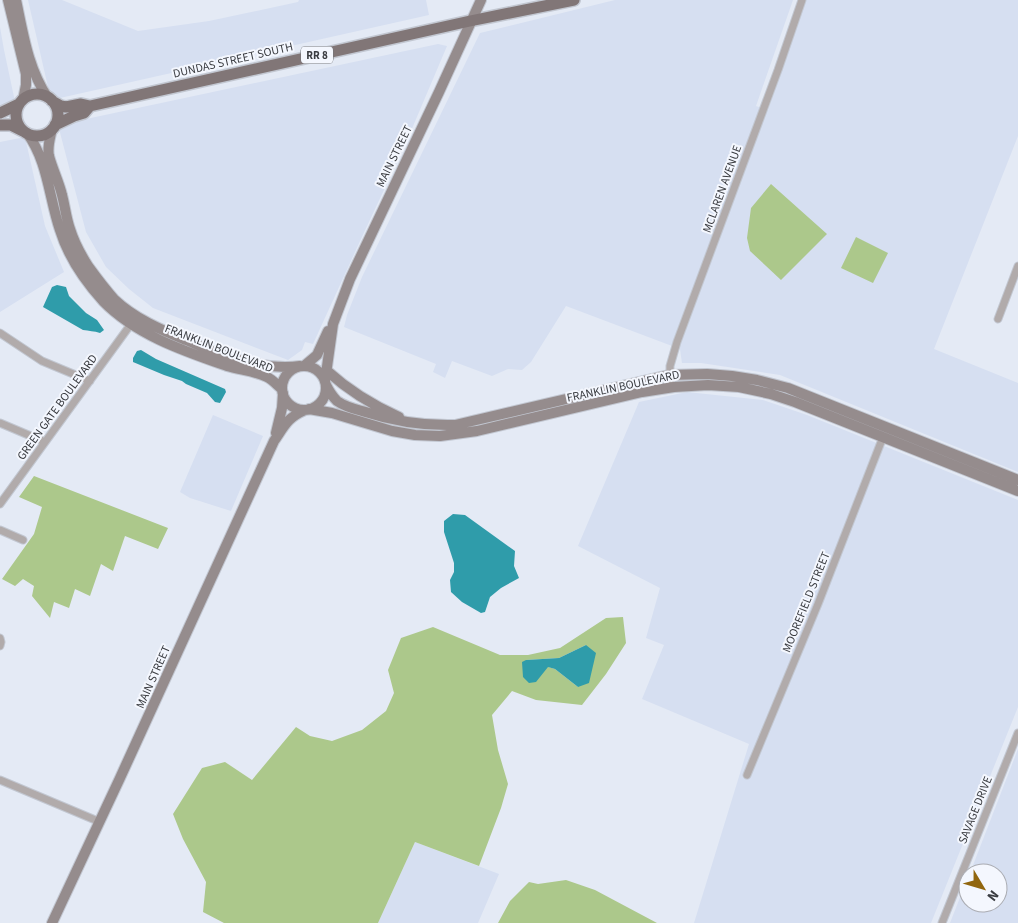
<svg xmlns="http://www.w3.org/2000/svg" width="1018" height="923" font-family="'Source Sans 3',sans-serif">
<rect width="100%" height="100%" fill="#e4eaf5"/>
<path fill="#d6dff1" d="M 28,0 L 62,0 L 138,31 L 209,21 L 298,2 L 299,0 L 426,0 L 429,15 L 51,100 Z
M 615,0 L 793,0 L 756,106 L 768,110 L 806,0 L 1018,0 L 1018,136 L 934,349 L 1018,383 L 1018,472 L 780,375 L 701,363 L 682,363 L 680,349 L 566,306 L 531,362 L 522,370 L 508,369 L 492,376 L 452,361 L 445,378 L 433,372 L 436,364 L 344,327 L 347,315 L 362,277 L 480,33 Z
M 0,27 L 4,50 L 17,111 L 0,115 Z
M 438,44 L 447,46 L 405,145 L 361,239 L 313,344 L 305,342 L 302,350 L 288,360 L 153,308 L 129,289 L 106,267 L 86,232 L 58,125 Z
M 25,137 L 45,226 L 64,272 L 0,312 L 0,142 Z
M 687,392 L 763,400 L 807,415 L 1018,500 L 1018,707 L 931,923 L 694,923 L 749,744 L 642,699 L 664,645 L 646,638 L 660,588 L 578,546 L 639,402 Z
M 213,415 L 263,436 L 231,511 L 190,498 L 180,492 Z
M 1018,749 L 1018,923 L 950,923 L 968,877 L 968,903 L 998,903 L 998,873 L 970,873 Z
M 415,842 L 499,874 L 478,923 L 378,923 Z"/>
<path fill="#acc88b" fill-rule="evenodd" d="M 771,184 L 827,234 L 781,280 L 750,251 L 747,238 L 751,208 Z
M 856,237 L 888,253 L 873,283 L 841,268 Z
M 34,476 L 168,528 L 158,549 L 125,536 L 113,571 L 101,564 L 90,596 L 75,589 L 69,608 L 54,602 L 50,618 L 32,596 L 34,586 L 23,579 L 15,586 L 2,579 L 34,534 L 42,507 L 19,497 Z
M 623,617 L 626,643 L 606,674 L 582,705 L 536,700 L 512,691 L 492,715 L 498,750 L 508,784 L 501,808 L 479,866 L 415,842 L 378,923 L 224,923 L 203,912 L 206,882 L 183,839 L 173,814 L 202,768 L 225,762 L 252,780 L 296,727 L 310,736 L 332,741 L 362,730 L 386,711 L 394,693 L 388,670 L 401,638 L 433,627 L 500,655 L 528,655 L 560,648 L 606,618 ZM 586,645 L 578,687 L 555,669 L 526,660 L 559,658 Z
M 566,880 L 595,890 L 657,923 L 498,923 L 510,901 L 529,882 L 538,884 Z"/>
<path fill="#2f9caa" d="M 57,285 L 66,287 L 69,296 L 86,313 L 97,320 L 104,330 L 100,333 C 94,331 89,331 83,330 L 43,307 L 52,287 Z
M 141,350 L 156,359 L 225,389 L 226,392 L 220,403 L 215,402 L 207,393 L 186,384 L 182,381 L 164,375 L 133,362 L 133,358 L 137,351 Z
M 453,514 L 465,515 L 515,551 L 514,566 L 519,578 L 501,588 L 490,597 L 485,612 L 481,613 L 462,602 L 451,592 L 450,580 L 454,572 L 454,563 L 444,532 L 444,521 Z
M 586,645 L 596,653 L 589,683 L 578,687 L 555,669 L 548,667 L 536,682 L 529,683 L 523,677 L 522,662 L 526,660 L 559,658 Z"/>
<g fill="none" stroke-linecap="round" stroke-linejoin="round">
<defs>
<path id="minor" d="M 998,319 L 1018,266
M 0,333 L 42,361 L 90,381
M 670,387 L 670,366 L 677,342 L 778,70 L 802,0
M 0,423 L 45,442
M 0,504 L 131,324
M 0,530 L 23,540
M 0,638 L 1,642 L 0,646
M 747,775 L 818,604 L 883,437
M 0,780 L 100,822
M 942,923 L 1018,733"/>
<path id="secondary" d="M 8,0 L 26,74 L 26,85 L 23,100
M 16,0 C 23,33 28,69 48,98
M 52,129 C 50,138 47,147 49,156 C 52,168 59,182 62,195 C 65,206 66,218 70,229 C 74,242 81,255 88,266 C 96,277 105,289 114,299 C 134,318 161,330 186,340 C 221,355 261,371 300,366
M 27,133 C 48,161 49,198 60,230 C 68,256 85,281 103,301 C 136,335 184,351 227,366 C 240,370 255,371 267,377 C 273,380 277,385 282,389
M 304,366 L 317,355 L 328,331
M282 388a22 22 0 1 1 44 0a22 22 0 1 1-44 0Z
M 326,370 C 348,390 372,405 399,417
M 325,381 L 333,324 L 350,279 L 439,92 L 481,0
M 326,385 C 329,391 332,396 337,401 C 344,406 354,409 362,411 C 393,421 423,426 455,425 L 669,375 L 707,374 L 732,376 L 757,380 L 788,388 L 1018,480
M 309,409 L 332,413 L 392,431 L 415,435 L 440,436 L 477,431 L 642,392 L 674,387 L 708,385 L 739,387 L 771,394 L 795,402 L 1018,491
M 276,433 L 282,408 L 283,393
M 52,923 L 120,778 L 274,441 C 285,425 287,418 305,410"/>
<path id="primary" d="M16 115a21 21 0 1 1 42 0a21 21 0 1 1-42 0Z
M 52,101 L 61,106 L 66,107 L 81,104 L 90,106 L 470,21 L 574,0
M 0,113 L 19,104
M 0,125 L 11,125 L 23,131
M 55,125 L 74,116 L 84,113 L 90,106"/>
</defs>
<use href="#minor" stroke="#c2c7d1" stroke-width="9"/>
<use href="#secondary" stroke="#c2c7d1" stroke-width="12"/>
<use href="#primary" stroke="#c2c7d1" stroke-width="14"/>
<use href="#minor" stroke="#b1abab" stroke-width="7"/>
<use href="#secondary" stroke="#958c8d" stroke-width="10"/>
<use href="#primary" stroke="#817677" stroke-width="11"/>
</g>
<g text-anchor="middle" stroke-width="4" stroke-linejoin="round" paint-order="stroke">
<rect fill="#f4f7fe" stroke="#72747a" stroke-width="1" x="301" y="46.5" width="32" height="17" rx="4"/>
<g font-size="11" font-weight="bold" fill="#3a3c41">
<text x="317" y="59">RR 8</text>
</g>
<g font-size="12" fill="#3a3c41" stroke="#f4f7fe">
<text transform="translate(233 60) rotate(-13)" y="4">DUNDAS STREET SOUTH</text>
<text transform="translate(394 156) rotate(-64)" y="4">MAIN STREET</text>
<text transform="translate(722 189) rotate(-70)" y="4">MCLAREN AVENUE</text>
<text transform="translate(219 348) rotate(21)" y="4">FRANKLIN BOULEVARD</text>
<text transform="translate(623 386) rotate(-12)" y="4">FRANKLIN BOULEVARD</text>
<text transform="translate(57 407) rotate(-54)" y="4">GREEN GATE BOULEVARD</text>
<text transform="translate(806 602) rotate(-68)" y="4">MOOREFIELD STREET</text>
<text transform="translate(153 677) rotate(-66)" y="4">MAIN STREET</text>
<text transform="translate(975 810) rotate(-68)" y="4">SAVAGE DRIVE</text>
</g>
</g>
<g transform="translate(983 888) rotate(128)"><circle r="24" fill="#f4f7fe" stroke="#aaacb2"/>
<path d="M0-4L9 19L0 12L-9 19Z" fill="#91660f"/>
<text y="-8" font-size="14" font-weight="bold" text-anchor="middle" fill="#3a3c41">N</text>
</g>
</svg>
